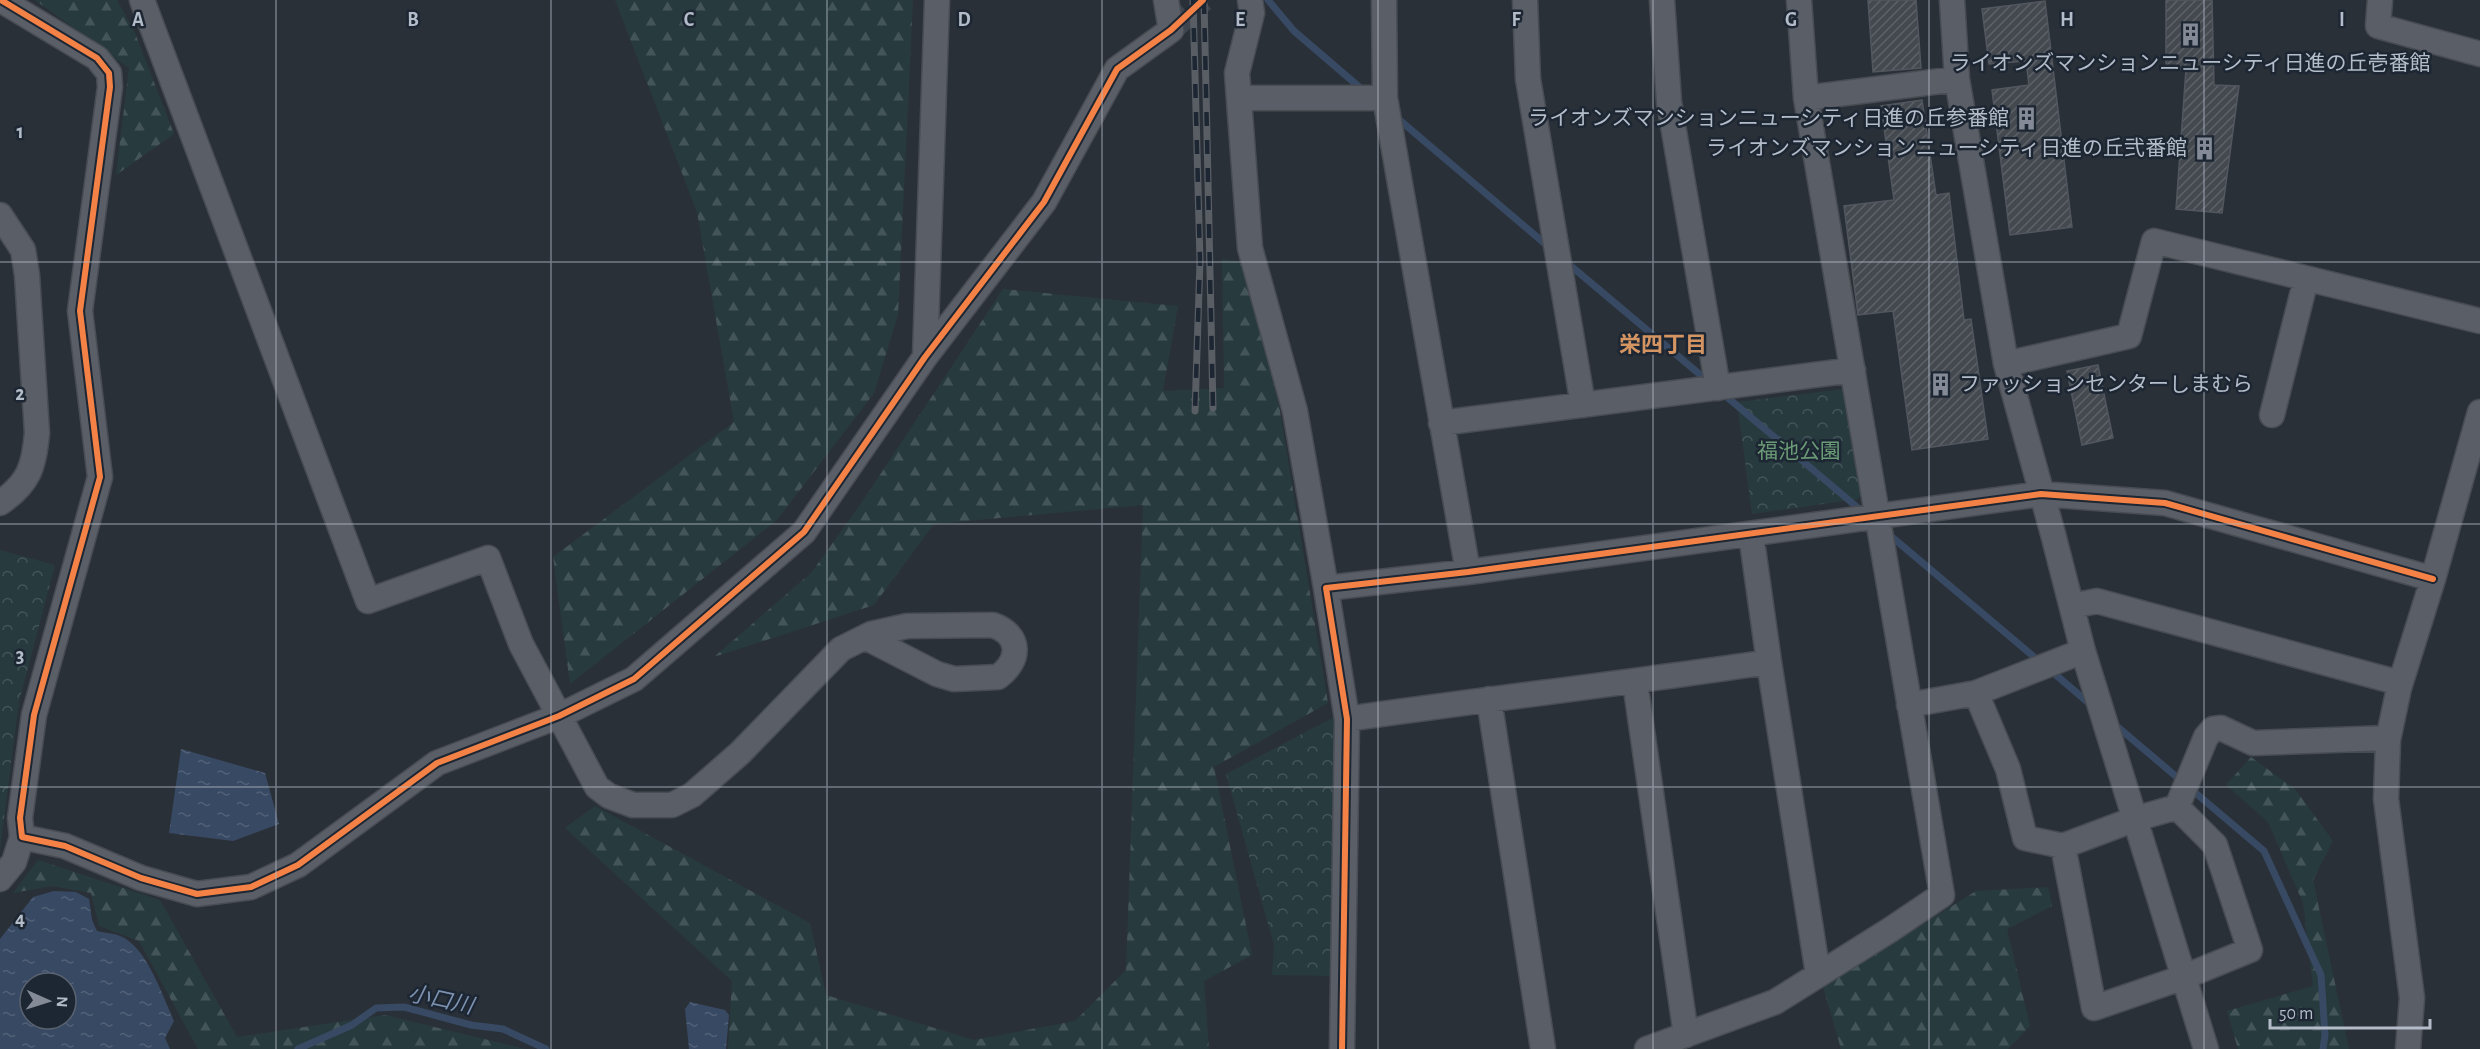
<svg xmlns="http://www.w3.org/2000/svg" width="2480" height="1049" font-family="'Alegreya Sans','Noto Sans JP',sans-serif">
<defs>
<pattern id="forest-firs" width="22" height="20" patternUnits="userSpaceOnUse" patternTransform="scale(1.5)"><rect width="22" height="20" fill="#273a3e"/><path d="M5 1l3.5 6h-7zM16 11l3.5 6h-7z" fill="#445559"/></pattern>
<pattern id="park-crowns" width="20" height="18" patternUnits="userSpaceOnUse" patternTransform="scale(1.5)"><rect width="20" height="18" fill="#273a3e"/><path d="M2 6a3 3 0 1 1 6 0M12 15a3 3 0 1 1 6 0" fill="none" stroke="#445559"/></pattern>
<pattern id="water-ripples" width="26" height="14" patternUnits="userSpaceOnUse" patternTransform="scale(1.5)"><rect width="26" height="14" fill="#384963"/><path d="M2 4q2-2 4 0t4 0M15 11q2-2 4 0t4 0" fill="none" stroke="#526178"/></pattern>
<pattern id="building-hatch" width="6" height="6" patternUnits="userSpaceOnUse" patternTransform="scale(1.5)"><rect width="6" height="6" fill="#444950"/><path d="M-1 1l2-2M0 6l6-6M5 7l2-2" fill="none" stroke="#5d6168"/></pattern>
</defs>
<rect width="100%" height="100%" fill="#2a3038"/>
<path fill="url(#forest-firs)" d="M 35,0 L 117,0 L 135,33 L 174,134 L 116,175 L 129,68 Z
M 615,0 L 913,0 L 898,315 L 874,393 L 777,520 L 570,684 L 553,557 L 734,422 L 697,212 Z
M 1222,259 L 1241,262 L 1279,405 L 1328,703 L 1214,767 L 1252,955 L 1204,981 L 1209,1049 L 728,1049 L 732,981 L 565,828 L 595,806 L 810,923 L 826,995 L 974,1040 L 1075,1021 L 1126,970 L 1143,505 L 934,524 L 874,605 L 714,657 L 812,572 L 864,499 L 1003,289 L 1178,306 L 1163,391 L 1224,388 Z
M 2251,757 L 2295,789 L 2333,841 L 2313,880 L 2349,1049 L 2238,1049 L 2227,1011 L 2313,986 L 2303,903 L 2268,822 L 2226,785 Z
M 38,860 L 160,900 L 237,1037 L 385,1015 L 525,1049 L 198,1049 L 139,941 L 99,926 L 91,893 L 52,886 L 13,893 Z
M 2048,887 L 2052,906 L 2007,929 L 2030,1026 L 2008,1049 L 1841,1049 L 1823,987 L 1976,891 Z"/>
<path fill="url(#park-crowns)" d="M 1843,389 L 1862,493 L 1858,499 L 1752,514 L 1737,402 Z
M 0,550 L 55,565 L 19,702 L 0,849 Z
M 1340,714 L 1335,976 L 1272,975 L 1274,945 L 1226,774 Z"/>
<path fill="url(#water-ripples)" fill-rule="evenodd" d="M 181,749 L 265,773 L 279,824 L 233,841 L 169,833 Z
M 54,891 L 76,892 L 89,899 L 92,920 L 97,931 C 105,933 113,933 120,936 C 147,947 162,995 174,1021 L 165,1038 L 170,1049 L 0,1049 L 0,939 L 33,897 ZM 30,983 L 66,983 L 66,1019 L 30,1019 Z
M 690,1002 L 725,1010 L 729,1015 L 726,1049 L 689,1049 L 685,1009 Z"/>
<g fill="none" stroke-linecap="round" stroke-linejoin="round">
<path stroke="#384963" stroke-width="7" d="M 1268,0 L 1294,31 L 1364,91
M 1396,117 L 1550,248
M 1565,261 L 1710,383
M 1721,392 L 1864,513
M 1886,532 L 2040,662
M 2049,669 L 2091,705
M 2113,723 L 2264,851 L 2321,975 L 2325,1035 L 2323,1049
M 298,1049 L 352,1025 L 376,1008 L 404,1007 L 471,1025 L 503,1029 L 546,1049"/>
</g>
<path fill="url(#building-hatch)" stroke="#52575f" stroke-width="1.5" d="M 1868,0 L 1916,0 L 1921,68 L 1873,72 Z
M 2166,0 L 2212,0 L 2214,85 L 2239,86 L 2222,213 L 2176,209 L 2186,69 L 2166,68 Z
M 2045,1 L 2072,227 L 2010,235 L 1992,90 L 2029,85 L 2026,61 L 1989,64 L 1982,9 Z
M 1922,100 L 1936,195 L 1949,193 L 1964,320 L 1971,319 L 1988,439 L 1912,450 L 1893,311 L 1858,315 L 1844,206 L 1894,200 L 1881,106 Z
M 2098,365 L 2113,438 L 2082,445 L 2067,371 Z"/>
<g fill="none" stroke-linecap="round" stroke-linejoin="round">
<path stroke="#3f454e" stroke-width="24" stroke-dasharray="24 12" stroke-linecap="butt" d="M 1171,30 L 1203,0"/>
<defs>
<path id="minor" d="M 1,0 L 97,58 L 109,73 L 110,87 L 80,311 L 100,477 L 34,715 L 20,818 L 22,837 L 65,846 L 141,878 L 197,894 L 251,887 L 298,865 L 437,763 L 559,716 L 634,679 L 804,532 L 925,357 L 1044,202 L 1117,69 L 1171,30 L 1166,0
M 142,0 L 368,601 L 488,558 L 521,644 L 597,787 L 609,796 L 633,805 L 672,805 L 692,795 L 740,753 L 841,649 L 871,634 L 907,626 L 993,625 C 1021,635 1021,660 998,677 L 954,679 L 937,674 L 865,637
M 1250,0 L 1252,13 L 1237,73 L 1250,248 L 1295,411 L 1326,588
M 1384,0 L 1385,98 L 1468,572
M 1525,0 L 1528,79 L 1583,405
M 1662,0 L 1669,102 L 1718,388
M 1952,0 L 1957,79 L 2006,364 L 2053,534 L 2083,651 L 2206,1049
M 2380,0 L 2378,26 L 2480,54
M 1239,98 L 1385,98
M 1806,98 L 1957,79
M 0,215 L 23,250 L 27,275 L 37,433 C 34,467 29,483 0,503
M 925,357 L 937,0
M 2006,364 L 2129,336 L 2154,241 L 2480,321
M 2272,415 L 2306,279
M 1441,423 L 1853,370
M 1751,534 L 1769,662 L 1818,974
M 2072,606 L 2097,601 L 2400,683
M 1635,682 L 1686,1035
M 1976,693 L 2008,769 L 2025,838 L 2063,846 L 2135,819 L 2177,807 L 2215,845 L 2250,950 L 2184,977 L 2094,1008 L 2063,846
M 1489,699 L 1543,1049
M 1909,705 L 1976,693 L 2083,651
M 1347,719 C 1487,699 1628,683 1769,662
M 2177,807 L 2206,737 L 2213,729 L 2221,728 L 2253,743 L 2388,738
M 0,879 L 14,862 L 22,837
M 1342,1049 L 1347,719 L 1326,588 L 1468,572 L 2041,494 L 2165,503 L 2433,579
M 1647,1049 L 1775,1002 L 1890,930 L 1942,895 L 1806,98 L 1799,0
M 2408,1049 L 2412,998 L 2386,799 L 2388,740 L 2399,688 L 2433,579 L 2480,412"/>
</defs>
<use href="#minor" stroke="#484c53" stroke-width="27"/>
<use href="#minor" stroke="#5a5e66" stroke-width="24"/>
<defs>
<path id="rail" d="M 1193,0 L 1200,261 L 1195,411
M 1204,0 L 1213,408"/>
</defs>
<use href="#rail" stroke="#595d64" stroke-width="7"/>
<use href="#rail" stroke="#1d2633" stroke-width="4.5" stroke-dasharray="14" stroke-linecap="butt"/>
<defs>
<path id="cycleway" d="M 1,0 L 97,58 L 109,73 L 110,87 L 80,311 L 100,477 L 34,715 L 20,818 L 22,837 L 65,846 L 141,878 L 197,894 L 251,887 L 298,865 L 437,763 L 559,716 L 634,679 L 804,532 L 925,357 L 1044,202 L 1117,69 L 1171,30 L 1203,0
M 1342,1049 L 1347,719 L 1326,588 L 1468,572 L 2041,494 L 2165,503 L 2433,579"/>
</defs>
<use href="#cycleway" stroke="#1d2633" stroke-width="10"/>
<use href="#cycleway" stroke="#f48246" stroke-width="6"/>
</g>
<path fill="none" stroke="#b4bcc9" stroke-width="1.5" stroke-opacity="0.55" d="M 276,0 L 276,1049M 551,0 L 551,1049M 827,0 L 827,1049M 1102,0 L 1102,1049M 1378,0 L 1378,1049M 1653,0 L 1653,1049M 1929,0 L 1929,1049M 2204,0 L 2204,1049M 0,262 L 2480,262M 0,524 L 2480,524M 0,787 L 2480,787"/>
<defs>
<symbol id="building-bare" viewBox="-9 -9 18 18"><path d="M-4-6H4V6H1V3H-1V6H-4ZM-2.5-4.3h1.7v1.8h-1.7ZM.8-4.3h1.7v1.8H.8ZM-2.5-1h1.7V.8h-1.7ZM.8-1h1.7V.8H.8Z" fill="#848b96" stroke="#1d2633" stroke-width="2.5" paint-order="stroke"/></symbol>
</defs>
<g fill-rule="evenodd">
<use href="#building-bare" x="2174" y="18" width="33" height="33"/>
<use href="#building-bare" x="2010" y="102" width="33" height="33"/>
<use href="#building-bare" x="2188" y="132" width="33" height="33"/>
<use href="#building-bare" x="1924" y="368" width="33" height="33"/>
</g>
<g text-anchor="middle" stroke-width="5" stroke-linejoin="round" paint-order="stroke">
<g font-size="21" fill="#b4bcc9" stroke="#1d2633" text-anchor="end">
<text x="2190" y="70" text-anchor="middle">ライオンズマンションニューシティ日進の丘壱番館</text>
<text x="2009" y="125">ライオンズマンションニューシティ日進の丘参番館</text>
<text x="2187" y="155">ライオンズマンションニューシティ日進の丘弐番館</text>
<text x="1959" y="391" text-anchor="start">ファッションセンターしまむら</text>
</g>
<g font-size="21" fill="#6b9a76" stroke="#1d2633">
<text x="1799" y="458">福池公園</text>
</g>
<g font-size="22" font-weight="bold" fill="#d59563" stroke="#1d2633">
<text x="1663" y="352">栄四丁目</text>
</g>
<g font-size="22" font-style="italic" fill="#7c92b1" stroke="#1d2633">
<text transform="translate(441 999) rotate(12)" y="8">小口川</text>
</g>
</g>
<g font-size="20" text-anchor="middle" font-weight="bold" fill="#b4bcc9" stroke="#1d2633" stroke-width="5" stroke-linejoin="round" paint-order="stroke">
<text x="138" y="26">A</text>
<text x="413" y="26">B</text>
<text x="689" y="26">C</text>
<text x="964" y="26">D</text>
<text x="1240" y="26">E</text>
<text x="1516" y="26">F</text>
<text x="1791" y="26">G</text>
<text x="2067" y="26">H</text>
<text x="2342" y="26">I</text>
<text x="20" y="138">1</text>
<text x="20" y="400">2</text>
<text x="20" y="662">3</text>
<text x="20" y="925">4</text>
</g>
<g transform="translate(48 1001) rotate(93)"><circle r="28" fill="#1d2633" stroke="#59626f" stroke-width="1.5"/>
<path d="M0-4.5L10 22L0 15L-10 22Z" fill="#848b96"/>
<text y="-9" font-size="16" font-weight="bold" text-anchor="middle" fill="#b4bcc9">N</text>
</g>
<path d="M2270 1019v9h160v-9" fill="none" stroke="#b4bcc9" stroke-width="3"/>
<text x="2279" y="1019" font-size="18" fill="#b4bcc9" stroke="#1d2633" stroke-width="4.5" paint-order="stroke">50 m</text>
</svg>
